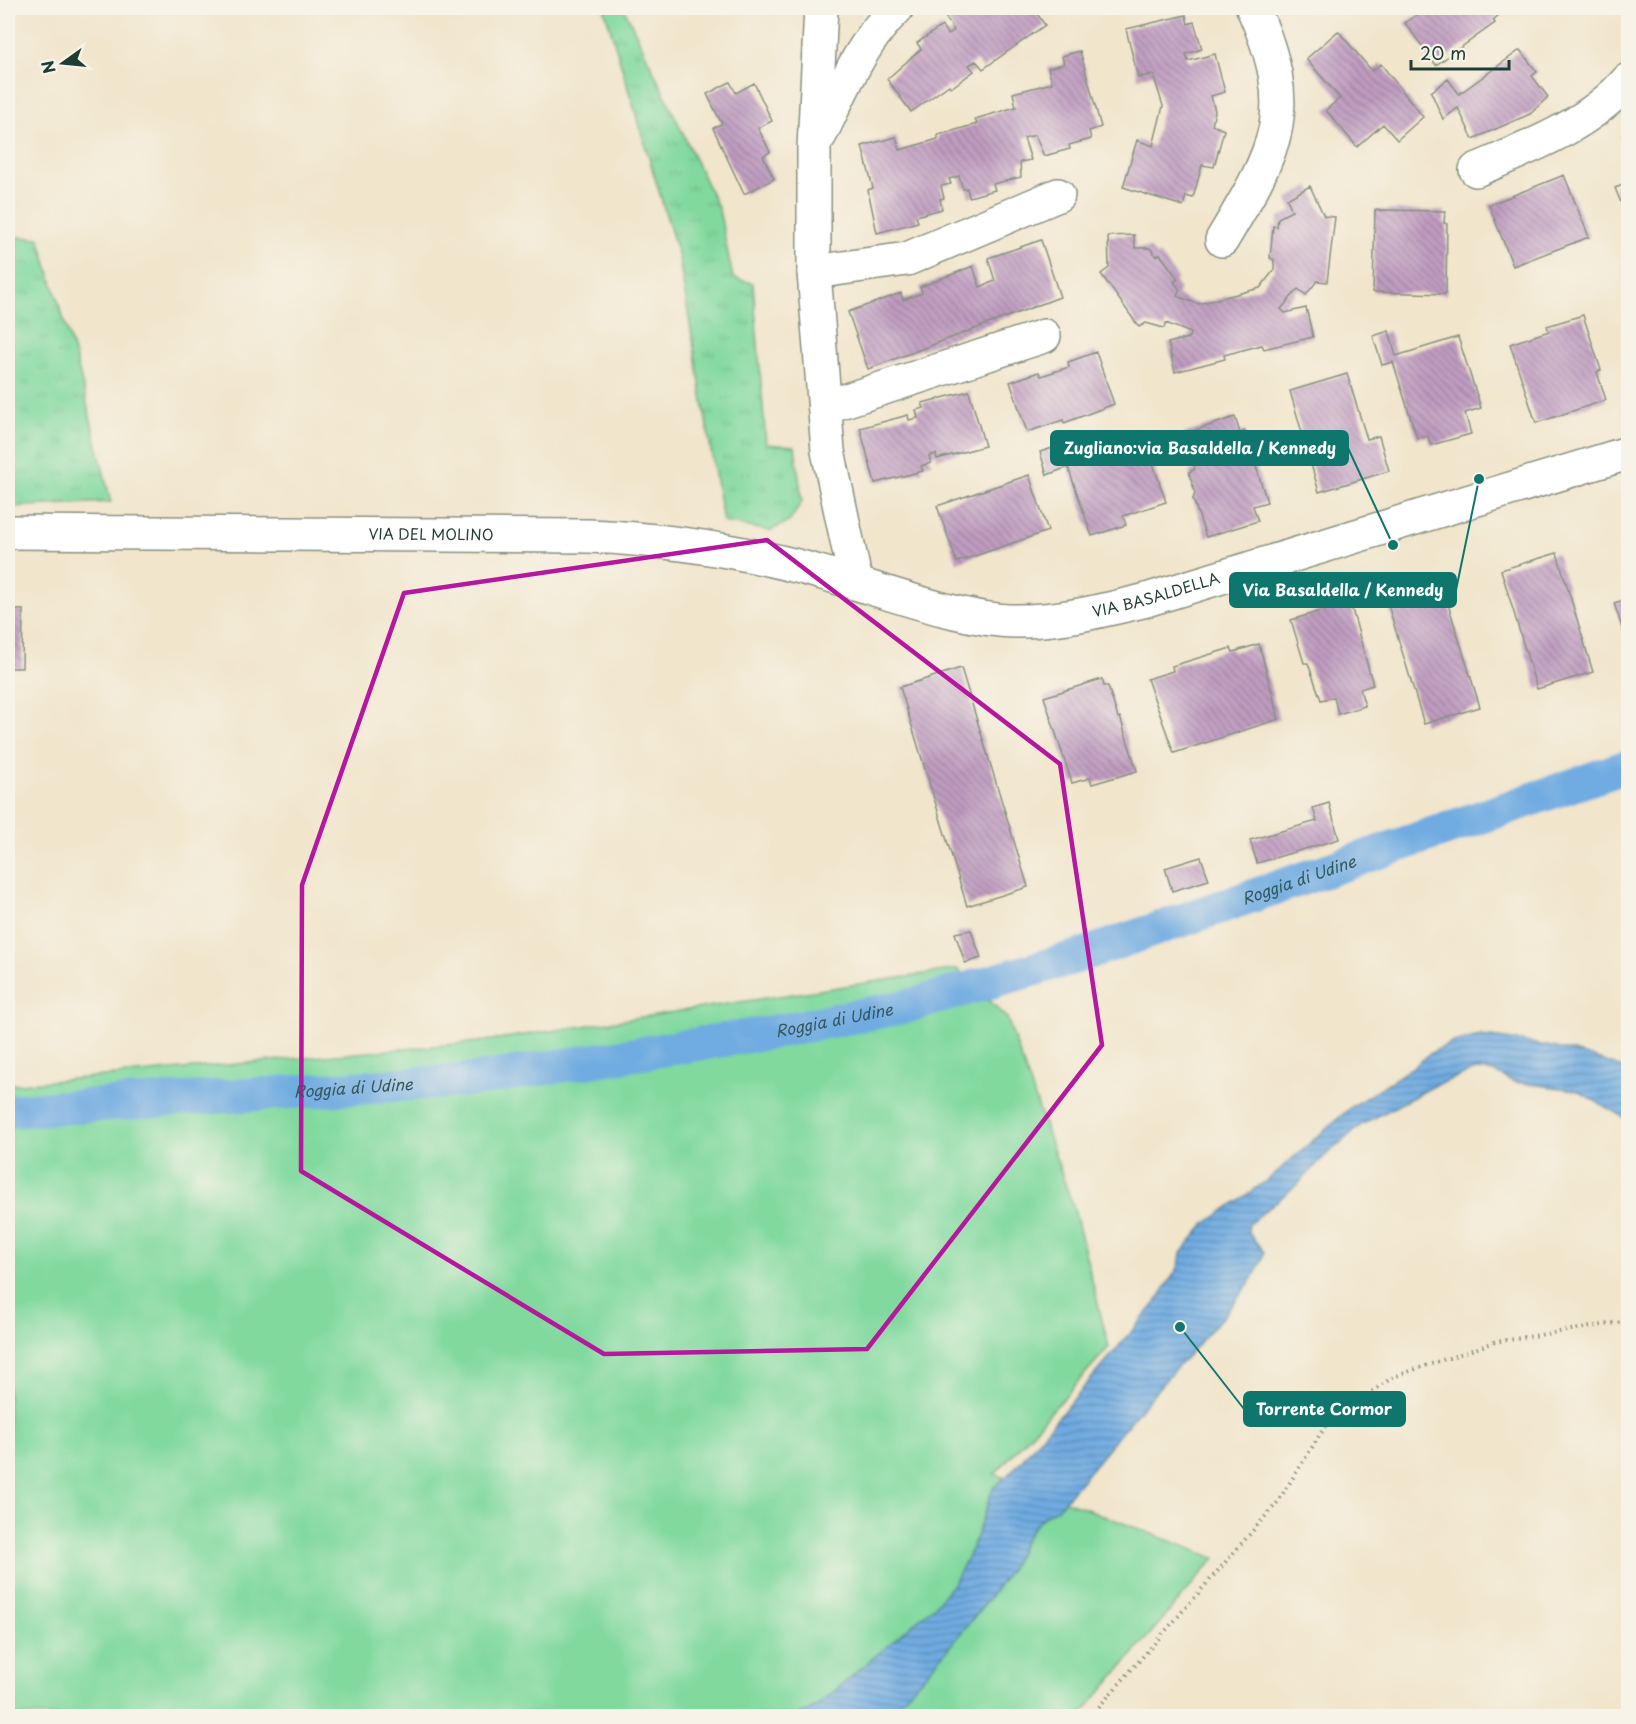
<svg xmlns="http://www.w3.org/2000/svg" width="1636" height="1724" font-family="'Playpen Sans',sans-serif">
<defs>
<pattern id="grass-tufts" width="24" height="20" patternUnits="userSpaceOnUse" patternTransform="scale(1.5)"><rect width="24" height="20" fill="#81d99e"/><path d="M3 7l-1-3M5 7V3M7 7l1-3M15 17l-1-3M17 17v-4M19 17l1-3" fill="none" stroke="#6fbb89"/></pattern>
<pattern id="water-rules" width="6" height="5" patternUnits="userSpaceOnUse" patternTransform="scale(1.5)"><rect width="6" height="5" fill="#70abe1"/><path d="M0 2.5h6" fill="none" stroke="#5b8cb7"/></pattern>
<pattern id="building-back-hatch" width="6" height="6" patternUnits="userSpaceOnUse" patternTransform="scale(1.5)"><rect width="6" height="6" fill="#bf9cc1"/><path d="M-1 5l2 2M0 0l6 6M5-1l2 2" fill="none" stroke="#9b809e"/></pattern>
</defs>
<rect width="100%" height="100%" fill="#f7f3e8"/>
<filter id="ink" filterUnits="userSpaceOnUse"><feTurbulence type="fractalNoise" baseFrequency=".0167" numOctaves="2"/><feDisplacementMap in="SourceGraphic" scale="12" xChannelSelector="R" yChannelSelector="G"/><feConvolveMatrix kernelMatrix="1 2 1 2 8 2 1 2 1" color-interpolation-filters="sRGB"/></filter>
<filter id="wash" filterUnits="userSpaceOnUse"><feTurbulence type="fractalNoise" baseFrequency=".008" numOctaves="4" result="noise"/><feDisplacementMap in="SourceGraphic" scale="24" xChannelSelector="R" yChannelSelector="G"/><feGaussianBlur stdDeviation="1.35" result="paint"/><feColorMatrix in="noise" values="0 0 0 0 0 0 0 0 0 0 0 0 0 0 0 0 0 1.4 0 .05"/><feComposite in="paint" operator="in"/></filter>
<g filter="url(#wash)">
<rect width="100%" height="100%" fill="#f1e5cb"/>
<path fill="url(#grass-tufts)" stroke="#508b69" stroke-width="1.5" d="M 604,8 L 624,8 L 719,210 L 733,278 L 753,283 L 766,444 L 795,446 L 802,501 L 790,521 L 770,531 L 723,522 L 679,258 Z
M 8,237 L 39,238 L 77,363 L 111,502 L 8,507 Z"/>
<path fill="#81d99e" stroke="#508b69" stroke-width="1.5" d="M 957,969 L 1007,1018 L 1074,1209 L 1109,1347 L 995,1474 L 1215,1558 L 1081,1715 L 8,1716 L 8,1085 L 478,1042 Z"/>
<path fill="url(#water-rules)" stroke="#48748a" stroke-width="1.5" d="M 1480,1036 C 1531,1041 1582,1051 1628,1070 L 1628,1120 L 1576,1090 L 1514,1082 L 1494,1072 L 1476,1070 L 1434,1086 L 1361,1125 L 1324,1157 L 1298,1184 L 1249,1224 L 1248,1232 L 1264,1252 C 1261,1283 1178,1364 1155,1392 C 1122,1431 1091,1470 1058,1508 C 1027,1523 1025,1543 1009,1571 C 994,1594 900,1712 879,1716 C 861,1721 817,1717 796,1716 L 817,1706 L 935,1605 L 954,1583 L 972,1548 L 993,1488 L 1013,1470 L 1155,1304 L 1179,1266 L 1181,1253 L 1205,1224 L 1270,1178 L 1351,1107 L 1413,1067 L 1431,1053 L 1453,1042 Z
M 513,1712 L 558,1716 L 450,1716 L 457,1715 Z"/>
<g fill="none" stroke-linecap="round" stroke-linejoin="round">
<path stroke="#70abe1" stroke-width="34" id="s1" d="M 8,1111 L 471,1080 L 768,1033 L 908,1006 L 1076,957 L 1628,766"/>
</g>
<g id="blocks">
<path fill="url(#building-back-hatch)" d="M 954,8 L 980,8 L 986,15 L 991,10 L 989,8 L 1033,8 L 1045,25 L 983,69 L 976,61 L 969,65 L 974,71 L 951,88 L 949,85 L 911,112 L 887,79 L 921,49 L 917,43 L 942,26 L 948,35 L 954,30 L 944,15 Z
M 1427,8 L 1494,8 L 1499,15 L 1493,20 L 1495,23 L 1436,65 L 1405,23 Z
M 1186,15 L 1188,24 L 1194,22 L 1202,49 L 1186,54 L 1188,61 L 1215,54 L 1225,92 L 1211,96 L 1215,111 L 1212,125 L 1224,130 L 1214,167 L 1202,165 L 1193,198 L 1186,196 L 1183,206 L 1123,187 L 1137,140 L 1153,146 L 1163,106 L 1153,74 L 1138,78 L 1126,29 Z
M 1338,31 L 1372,71 L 1381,64 L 1423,117 L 1397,140 L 1383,124 L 1357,147 L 1326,110 L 1340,98 L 1306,59 Z
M 1520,50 L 1537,72 L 1532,76 L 1548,97 L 1530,114 L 1473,139 L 1458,108 L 1443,119 L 1431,92 L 1448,79 L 1459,94 Z
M 1080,51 L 1101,127 L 1089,131 L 1091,139 L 1069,145 L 1070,149 L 1044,156 L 1035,135 L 1024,138 L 1031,160 L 1020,162 L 1021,177 L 993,184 L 995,190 L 969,197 L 967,188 L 963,189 L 959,176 L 949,179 L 951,184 L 941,186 L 944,198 L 940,199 L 942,209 L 916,216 L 918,222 L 877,233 L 868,190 L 873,188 L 862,146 L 896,137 L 900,150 L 938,139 L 938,135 L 977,124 L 975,119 L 1016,107 L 1013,93 L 1052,83 L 1048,68 L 1064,64 L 1062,56 Z
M 730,82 L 736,93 L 754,83 L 772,121 L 758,128 L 770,152 L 763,156 L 774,179 L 744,194 L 713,128 L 722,124 L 707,94 Z
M 1628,133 L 1628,162 L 1622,136 Z
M 1564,175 L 1589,237 L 1513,266 L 1489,205 Z
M 1628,183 L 1628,214 L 1626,215 L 1615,188 Z
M 1310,186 L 1324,216 L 1335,217 L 1327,282 L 1317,281 L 1306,295 L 1298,289 L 1281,309 L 1285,313 L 1306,308 L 1313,337 L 1264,349 L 1262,345 L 1224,355 L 1225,359 L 1175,372 L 1168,343 L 1188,338 L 1191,333 L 1166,323 L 1164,328 L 1146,323 L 1139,327 L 1101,274 L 1109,268 L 1108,236 L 1134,235 L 1135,248 L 1150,248 L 1156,256 L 1160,254 L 1178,279 L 1174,282 L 1180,290 L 1177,296 L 1198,304 L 1260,288 L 1274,270 L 1274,260 L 1270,258 L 1273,226 L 1277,227 L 1278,218 L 1292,211 L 1287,199 Z
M 1375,210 L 1445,211 L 1444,223 L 1447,224 L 1446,294 L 1373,292 Z
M 1041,240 L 1060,297 L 868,369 L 848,312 L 901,293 L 903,300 L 922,293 L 920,287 L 973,266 L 980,287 L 995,281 L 988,258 Z
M 1583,315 L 1601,370 L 1597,372 L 1606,400 L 1536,423 L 1510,344 L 1549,331 L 1547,326 Z
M 1389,331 L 1396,356 L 1458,337 L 1481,408 L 1465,413 L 1471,434 L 1431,445 L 1428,436 L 1417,438 L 1393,362 L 1382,365 L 1373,336 Z
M 1096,352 L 1114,404 L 1064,423 L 1063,420 L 1027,432 L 1010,382 L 1039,372 L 1041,376 L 1069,367 L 1068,362 Z
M 1347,374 L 1367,439 L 1379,436 L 1389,471 L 1319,492 L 1290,391 Z
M 969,391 L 985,446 L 937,459 L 936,454 L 929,456 L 931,463 L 921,466 L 923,471 L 875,483 L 860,428 L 908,415 L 909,420 L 918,418 L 916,410 L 924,408 L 922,403 Z
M 1235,417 L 1240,433 L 1245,431 L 1267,502 L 1253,506 L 1258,521 L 1206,537 L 1193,499 L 1195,493 L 1189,472 L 1195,469 L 1184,434 Z
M 1068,443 L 1075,465 L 1102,456 L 1104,460 L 1147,446 L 1166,502 L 1123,516 L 1126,525 L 1092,536 L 1068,467 L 1047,475 L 1040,452 Z
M 1029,475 L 1048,531 L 957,562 L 937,506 Z
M 1557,553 L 1593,672 L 1537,689 L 1501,570 Z
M 1443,588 L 1480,707 L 1424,724 L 1388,605 Z
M 1628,599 L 1628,646 L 1614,603 Z
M 1350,602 L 1373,685 L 1360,689 L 1365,706 L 1338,714 L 1334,697 L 1321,700 L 1308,663 L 1304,663 L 1291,620 Z
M 8,610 L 23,610 L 22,668 L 8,668 Z
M 1259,644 L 1279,719 L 1174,753 L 1147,679 L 1173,671 L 1172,666 L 1231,648 L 1233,652 Z
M 961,668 L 1028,887 L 967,906 L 900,687 Z
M 1102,679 L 1104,686 L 1108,686 L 1118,718 L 1120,717 L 1137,771 L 1092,784 L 1090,778 L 1072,783 L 1044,697 Z
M 1329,803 L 1339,839 L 1257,863 L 1250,840 L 1317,821 L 1313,808 Z
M 1201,857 L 1209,880 L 1172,891 L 1165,868 Z
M 971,930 L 981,958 L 965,963 L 955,933 Z"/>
</g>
</g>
<g filter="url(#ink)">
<use href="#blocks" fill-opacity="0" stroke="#889180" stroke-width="1.5"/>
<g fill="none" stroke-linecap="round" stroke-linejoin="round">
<defs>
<g id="minor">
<path d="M 821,8 L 814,148 L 814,272 L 828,451 L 856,583"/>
<path d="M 820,135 C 842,91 861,42 897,8"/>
<path d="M 1476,170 C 1530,147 1589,125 1628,80"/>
<path d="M 1222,240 C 1277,148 1299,112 1253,8"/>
<path d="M 814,272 L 907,259 L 1058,195"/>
<path d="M 825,407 L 1044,336"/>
<path id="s2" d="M 8,532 L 589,536 C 677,540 765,554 849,581 C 894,595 972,622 1018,621 C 1061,621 1101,611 1143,601 L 1628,453"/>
</g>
</defs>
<use href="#minor" stroke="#889180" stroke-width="36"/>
<path stroke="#889180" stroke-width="4" stroke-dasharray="1.5 4.5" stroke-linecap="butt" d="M 1091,1716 L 1277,1503 L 1328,1422 L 1393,1377 L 1495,1342 L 1628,1321"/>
<use href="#minor" stroke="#fff" stroke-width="33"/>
</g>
</g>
<path fill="none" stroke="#b5179e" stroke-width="4.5" stroke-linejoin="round" d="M 767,540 L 1060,764 L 1102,1045 L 867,1349 L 604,1354 L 301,1171 L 302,885 L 404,593 Z"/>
<g text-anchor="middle" stroke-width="4.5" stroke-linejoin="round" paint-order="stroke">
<g font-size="15" fill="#1f3d34" stroke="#f7f3e8">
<text dy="5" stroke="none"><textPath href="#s2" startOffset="423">VIA DEL MOLINO</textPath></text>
<text dy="5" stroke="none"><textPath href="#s2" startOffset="1161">VIA BASALDELLA</textPath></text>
</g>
<g font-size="16" font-style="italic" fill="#33585f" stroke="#f7f3e8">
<text dy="6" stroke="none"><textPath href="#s1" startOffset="1318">Roggia di Udine</textPath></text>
<text dy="6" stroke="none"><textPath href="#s1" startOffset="832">Roggia di Udine</textPath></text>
<text dy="6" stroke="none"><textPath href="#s1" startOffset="346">Roggia di Udine</textPath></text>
</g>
</g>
<path fill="none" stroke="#0f766e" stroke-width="2" d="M1393 545L1348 448M1479 479L1456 590M1180 1327L1244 1409"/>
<g fill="#0f766e" stroke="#f7f3e8" stroke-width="2">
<circle cx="1393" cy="545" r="6"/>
<circle cx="1479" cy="479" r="6"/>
<circle cx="1180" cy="1327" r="6"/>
</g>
<g fill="#0f766e" stroke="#0f766e" stroke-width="2">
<rect x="1051" y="431" width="297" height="34" rx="6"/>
<rect x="1230" y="573" width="226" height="34" rx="6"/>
<rect x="1244" y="1392" width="161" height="34" rx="6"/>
</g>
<g font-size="16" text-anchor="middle" font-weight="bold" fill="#fff">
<text x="1200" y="454">Zugliano:via Basaldella / Kennedy</text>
<text x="1343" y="596">Via Basaldella / Kennedy</text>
<text x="1324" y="1415">Torrente Cormor</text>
</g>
<rect width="1636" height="1724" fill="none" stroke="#f7f3e8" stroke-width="30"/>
<g transform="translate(63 63) rotate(255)" stroke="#f7f3e8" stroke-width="4.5" paint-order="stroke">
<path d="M0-4.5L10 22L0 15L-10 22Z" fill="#1f3d34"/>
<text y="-9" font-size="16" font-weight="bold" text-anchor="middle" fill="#1f3d34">N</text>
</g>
<path d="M1411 60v9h98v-9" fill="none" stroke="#1f3d34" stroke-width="3"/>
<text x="1420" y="60" font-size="18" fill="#1f3d34" stroke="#f7f3e8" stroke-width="4.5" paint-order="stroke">20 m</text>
</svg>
